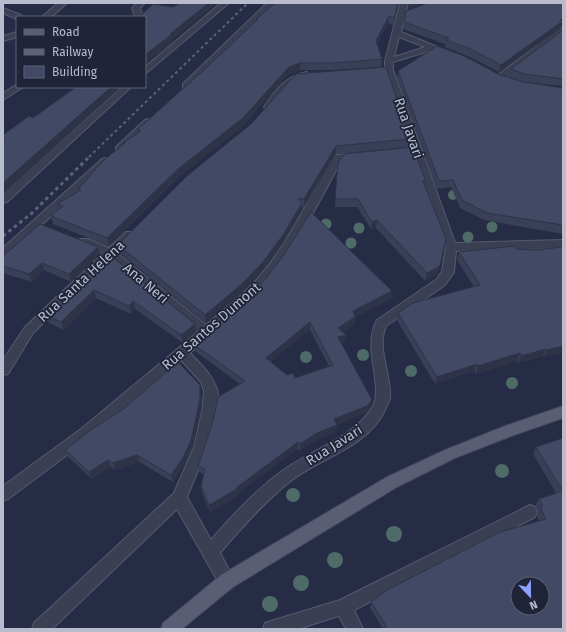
<svg xmlns="http://www.w3.org/2000/svg" width="566" height="632" font-family="'Fira Sans',sans-serif">
<rect width="100%" height="100%" fill="#262c45"/>
<g fill="none" stroke-linecap="round" stroke-linejoin="round">
<defs>
<path id="street" d="M 58,3 L 67,3 L 51,17 L 42,17 Z
M 137,3 L 145,3 L 140,8 L 143,17 L 135,17 L 132,8 Z
M 221,3 L 229,3 L 145,74 L 145,67 Z
M 267,3 L 275,3 L 189,88 L 183,88 L 183,84 Z
M 400,3 L 408,3 L 401,32 L 452,53 L 448,55 L 432,50 L 393,62 L 393,70 L 455,243 L 563,240 L 563,248 L 456,251 L 454,272 L 445,285 L 386,326 C 376,349 392,375 390,398 C 389,402 386,408 384,412 C 367,447 321,458 292,480 C 265,501 242,527 220,553 L 235,581 L 233,587 L 227,589 L 221,587 L 177,509 L 52,629 L 32,629 L 34,623 L 174,493 L 194,447 L 203,406 L 204,391 L 201,382 L 181,360 L 91,437 L 8,499 L 3,501 L 3,486 L 81,429 L 198,332 L 110,259 L 33,333 L 8,374 L 3,375 L 3,360 L 25,327 L 102,254 L 80,245 L 79,242 L 80,239 L 88,239 L 109,248 L 126,232 L 134,232 L 135,235 L 134,238 L 117,253 L 206,325 C 226,308 247,292 264,271 C 293,236 310,193 336,155 L 361,153 L 363,155 L 361,157 L 342,160 C 320,199 300,241 272,277 C 249,306 218,329 190,353 C 200,364 212,374 217,389 C 224,412 196,475 187,497 L 211,540 C 234,513 259,486 288,467 C 316,448 353,437 372,408 C 385,387 361,349 377,320 L 437,279 L 442,271 L 446,247 L 385,70 L 385,61 ZM 399,37 L 425,47 L 394,57 Z
M 3,8 L 21,15 L 22,17 L 17,17 L 17,19 L 3,13 Z
M 560,28 L 563,28 L 563,34 L 503,80 L 497,80 L 497,76 Z
M 17,32 L 17,37 L 3,41 L 3,36 Z
M 307,72 L 311,75 L 310,77 L 292,83 L 271,109 L 265,109 L 264,107 C 275,90 286,76 307,72 Z
M 16,85 L 17,87 L 23,87 L 3,100 L 3,93 Z
M 122,87 L 131,87 L 7,202 L 3,203 L 3,194 Z
M 148,119 L 151,120 L 151,124 L 122,151 L 116,151 L 116,147 L 145,120 Z
M 105,158 L 110,161 L 108,163 L 7,257 L 3,258 L 3,248 L 102,159 Z
M 530,505 L 535,507 L 537,512 L 535,517 L 354,610 L 363,629 L 346,629 L 339,616 L 298,629 L 263,629 L 265,623 L 271,621 L 340,600 Z"/>
<path id="primary" d="M 563,406 L 563,418 L 514,435 L 455,458 L 397,487 L 233,587 L 182,629 L 161,629 L 163,623 L 221,575 L 387,477 L 445,450 L 505,426 Z"/>
</defs>
<use href="#street" stroke="#565a6e" stroke-width="2"/>
<use href="#primary" stroke="#41465a" stroke-width="2"/>
<use href="#street" fill="#3b3f54" fill-rule="evenodd"/>
<use href="#primary" fill="#595e74" fill-rule="evenodd"/>
<path stroke="#5d627b" stroke-width="2" stroke-dasharray="3 3" stroke-linecap="butt" d="M 89,157 L 248,3"/>
<path stroke="#5d627b" stroke-width="3" stroke-dasharray="3.5 3.5" stroke-linecap="butt" d="M 3,236 L 32,213 L 90,156"/>
</g>
<g fill="#4e6b68">
<circle cx="453" cy="195" r="5"/>
<circle cx="326" cy="224" r="5.5"/>
<circle cx="492" cy="227" r="5.5"/>
<circle cx="359" cy="228" r="5.5"/>
<circle cx="468" cy="237" r="5.5"/>
<circle cx="351" cy="243" r="5.5"/>
<circle cx="363" cy="355" r="6"/>
<circle cx="306" cy="357" r="6"/>
<circle cx="411" cy="371" r="6"/>
<circle cx="512" cy="383" r="6"/>
<circle cx="502" cy="471" r="7"/>
<circle cx="293" cy="495" r="7"/>
<circle cx="394" cy="534" r="8"/>
<circle cx="335" cy="560" r="8"/>
<circle cx="301" cy="583" r="8"/>
<circle cx="270" cy="604" r="8"/>
</g>
<path fill="#393f57" fill-rule="evenodd" d="M 275,3 L 399,3 L 393,25 L 388,23 L 377,44 L 382,59 L 381,67 L 333,70 L 300,70 L 288,75 L 243,126 L 179,177 L 109,246 L 53,224 L 51,216 L 59,210 L 57,204 L 79,191 L 78,189 L 124,144 L 123,143 L 137,133 L 137,130 L 205,69 L 256,21 L 256,19 Z
M 563,3 L 563,23 L 562,24 L 561,28 L 499,72 L 470,57 L 445,47 L 445,44 L 403,29 L 404,22 Z
M 563,30 L 563,86 L 522,82 L 509,77 L 511,69 Z
M 398,71 L 523,82 L 563,88 L 563,234 L 484,220 L 460,208 L 451,187 L 437,189 L 397,78 Z
M 251,124 L 410,139 L 409,147 L 336,154 L 304,207 L 302,207 L 301,210 L 283,243 L 263,270 L 242,292 L 206,323 L 120,253 L 118,245 Z
M 344,154 L 426,182 L 425,186 L 438,274 L 425,281 L 376,228 L 371,229 L 357,207 L 335,207 L 338,163 Z
M 563,247 L 563,353 L 543,357 L 542,356 L 518,363 L 517,361 L 476,374 L 474,371 L 435,384 L 397,320 L 398,313 L 474,287 L 457,260 L 459,252 L 516,249 L 536,250 Z
M 109,254 L 195,324 L 196,332 L 183,343 L 135,309 L 131,314 L 96,298 L 64,330 L 49,323 L 46,315 Z
M 100,255 L 71,282 L 44,270 L 32,282 L 3,273 L 3,256 Z
M 283,256 L 392,291 L 391,299 L 355,317 L 354,325 L 343,332 L 346,335 L 345,342 L 341,343 L 371,407 L 366,413 L 337,425 L 336,432 L 316,440 L 299,451 L 297,449 L 237,494 L 238,496 L 210,512 L 202,493 L 201,486 L 204,475 L 199,472 L 198,466 L 240,384 L 195,351 L 193,344 L 233,310 L 264,281 ZM 310,330 L 329,366 L 295,378 L 287,375 L 270,362 Z
M 201,392 L 202,406 L 193,447 L 184,465 L 173,482 L 139,462 L 115,470 L 111,467 L 92,479 L 68,457 L 65,450 Z
M 563,438 L 563,629 L 383,629 L 370,608 L 371,602 L 539,521 L 537,517 L 538,511 L 535,506 L 539,499 L 556,493 L 533,454 L 536,447 Z"/>
<path fill="#2e3347" d="M 209,3 L 218,3 L 173,39 L 173,41 L 145,64 L 145,55 L 170,34 Z
M 398,3 L 399,3 L 393,25 L 394,18 Z
M 409,3 L 425,3 L 408,9 Z
M 389,16 L 388,23 L 375,48 L 376,41 Z
M 563,18 L 563,23 L 562,24 L 561,28 L 499,72 L 501,65 Z
M 300,63 L 300,70 L 288,75 L 243,126 L 179,177 L 109,246 L 107,238 L 178,169 L 289,67 Z
M 111,87 L 121,87 L 3,194 L 3,183 Z
M 336,146 L 336,154 L 304,207 L 304,199 Z
M 302,203 L 301,210 L 283,243 L 263,270 L 242,292 L 206,323 L 205,315 Z
M 377,220 L 376,228 L 371,229 L 372,222 Z
M 98,247 L 100,255 L 71,282 L 69,274 Z
M 42,263 L 44,270 L 32,282 L 29,274 Z
M 440,266 L 438,274 L 425,281 L 427,273 Z
M 94,290 L 96,298 L 64,330 L 61,322 Z
M 392,291 L 391,299 L 355,317 L 354,325 L 338,336 L 338,328 L 353,311 Z
M 133,301 L 135,309 L 131,314 L 129,306 Z
M 310,322 L 310,330 L 266,365 L 266,358 Z
M 195,324 L 196,332 L 183,343 L 181,335 Z
M 346,335 L 345,342 L 337,345 L 338,337 Z
M 563,346 L 563,353 L 543,357 L 547,350 Z
M 546,349 L 542,356 L 518,363 L 521,356 Z
M 520,353 L 517,361 L 476,374 L 478,366 Z
M 477,364 L 474,371 L 435,384 L 437,377 Z
M 200,385 L 201,392 L 202,406 L 193,447 L 184,465 L 173,482 L 171,475 Z
M 372,400 L 371,407 L 366,413 L 337,425 L 336,432 L 316,440 L 299,451 L 300,444 L 334,419 Z
M 298,442 L 297,449 L 237,494 L 238,496 L 210,512 L 209,505 L 236,488 Z
M 137,455 L 139,462 L 115,470 L 113,463 Z
M 108,460 L 111,467 L 92,479 L 89,472 Z"/>
<path fill="#424965" stroke="#2e3347" fill-rule="evenodd" d="M 180,3 L 209,3 L 170,34 L 172,34 L 145,55 L 145,17 L 139,17 L 153,4 L 173,7 Z
M 275,3 L 398,3 L 394,18 L 389,16 L 376,41 L 382,59 L 333,63 L 300,63 L 289,67 L 243,118 L 178,169 L 107,238 L 51,216 L 63,206 L 57,204 L 81,190 L 78,189 L 104,160 L 125,143 L 123,143 L 141,131 L 137,130 L 205,69 L 258,19 L 256,19 Z
M 428,3 L 563,3 L 563,18 L 560,20 L 563,21 L 501,65 L 471,49 L 446,40 L 449,38 L 404,22 L 406,11 Z
M 563,30 L 563,79 L 524,74 L 511,69 Z
M 437,46 L 464,56 L 498,74 L 523,82 L 563,88 L 563,225 L 487,213 L 462,200 L 453,180 L 439,181 L 398,71 Z
M 386,67 L 410,139 L 336,146 L 304,199 L 298,199 L 302,203 L 283,235 L 263,262 L 242,284 L 205,315 L 118,245 L 188,175 L 251,124 L 296,74 Z
M 76,87 L 111,87 L 3,183 L 3,143 L 5,141 L 3,140 L 3,135 L 29,116 L 33,118 Z
M 413,147 L 426,182 L 423,181 L 446,239 L 440,266 L 427,273 L 377,220 L 372,222 L 358,199 L 335,199 L 338,163 L 344,154 Z
M 311,212 L 392,291 L 353,311 L 355,317 L 338,328 L 346,335 L 338,337 L 372,400 L 367,406 L 334,419 L 337,425 L 317,433 L 300,444 L 298,442 L 236,488 L 237,489 L 209,505 L 201,486 L 205,469 L 198,466 L 213,421 L 218,397 L 245,381 L 193,344 L 233,310 L 264,281 L 283,256 ZM 310,322 L 333,365 L 295,378 L 293,373 L 287,375 L 266,358 Z
M 40,224 L 98,247 L 69,274 L 42,263 L 29,274 L 3,266 L 3,256 Z
M 515,246 L 516,249 L 536,250 L 563,247 L 563,346 L 547,350 L 546,349 L 521,356 L 520,353 L 478,366 L 477,364 L 437,377 L 398,313 L 413,303 L 480,285 L 459,252 Z
M 109,254 L 195,324 L 181,335 L 133,301 L 129,306 L 94,290 L 61,322 L 46,315 Z
M 178,362 L 200,385 L 200,399 L 191,440 L 183,458 L 171,475 L 137,455 L 113,463 L 108,460 L 89,472 L 65,450 L 92,429 L 122,410 Z
M 563,438 L 563,629 L 388,629 L 371,602 L 387,590 L 500,532 L 546,519 L 541,510 L 542,505 L 539,499 L 563,491 L 536,447 ZM 518,584 L 542,584 L 542,608 L 518,608 Z"/>
<g text-anchor="middle" stroke-width="3.5" stroke-linejoin="round" paint-order="stroke">
<g font-size="14" fill="#b8bccd" stroke="#1f2439">
<text transform="translate(409 128) rotate(71)" y="5">Rua Javari</text>
<text transform="translate(81 281) rotate(-43)" y="5">Rua Santa Helena</text>
<text transform="translate(146 283) rotate(40)" y="5">Ana Neri</text>
<text transform="translate(211 326) rotate(-41)" y="5">Rua Santos Dumont</text>
<text transform="translate(334 445) rotate(-32)" y="5">Rua Javari</text>
</g>
</g>
<rect width="566" height="632" fill="none" stroke="#b8bccd" stroke-width="8"/>
<rect x="16" y="16" width="130" height="72" fill="#1f2439" stroke="#5c6174"/>
<rect x="24" y="29" width="20" height="6" fill="#595e74" stroke="#5c6174"/>
<text x="52" y="36" font-size="12" fill="#b8bccd">Road</text>
<rect x="24" y="49" width="20" height="6" fill="#5d627b" stroke="#5c6174"/>
<text x="52" y="56" font-size="12" fill="#b8bccd">Railway</text>
<rect x="24" y="66" width="20" height="12" fill="#424965" stroke="#5c6174"/>
<text x="52" y="76" font-size="12" fill="#b8bccd">Building</text>
<g transform="translate(530 596) rotate(158)"><circle r="19" fill="#1f2439" stroke="#5c6174"/>
<path d="M0-3L7 15L0 10L-7 15Z" fill="#8ea0fd"/>
<text y="-6" font-size="11" font-weight="bold" text-anchor="middle" fill="#b8bccd">N</text>
</g>
</svg>
